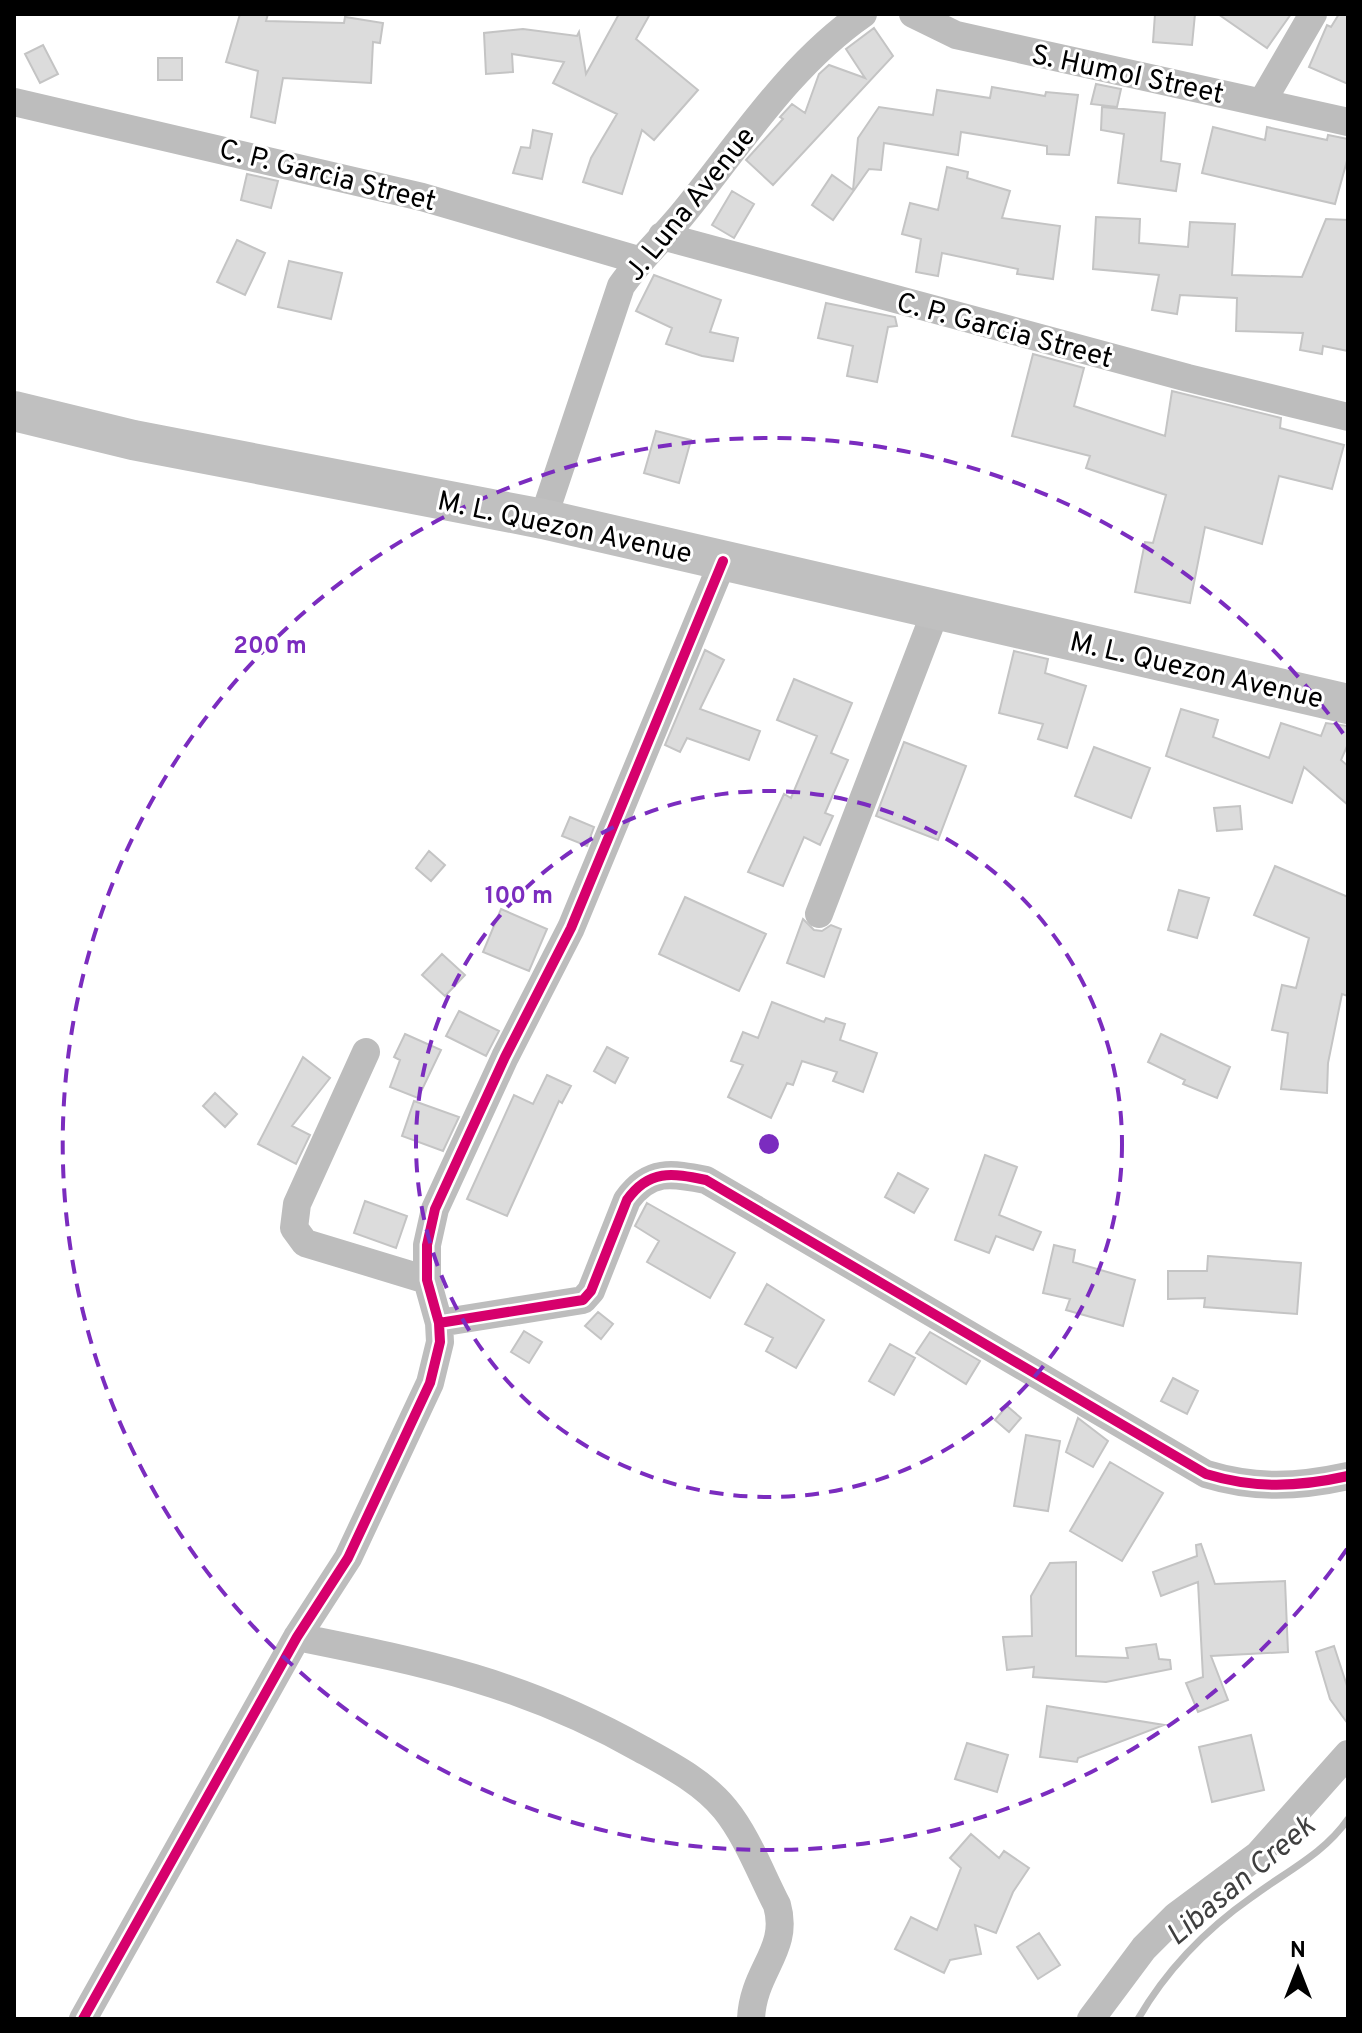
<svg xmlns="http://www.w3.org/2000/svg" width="1362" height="2033" font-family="Overpass,sans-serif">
<rect width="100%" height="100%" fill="#fff"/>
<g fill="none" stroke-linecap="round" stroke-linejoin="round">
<path stroke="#bbb" stroke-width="7" d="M 1138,2019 C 1167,1969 1205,1930 1252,1897 C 1285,1872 1324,1854 1348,1819"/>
</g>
<path fill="#dcdcdc" stroke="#c4c4c4" stroke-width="2" d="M 240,14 L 268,14 L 266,21 L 344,23 L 345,17 L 383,23 L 380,43 L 373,42 L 371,83 L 283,78 L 275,123 L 251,117 L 258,71 L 226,62 Z
M 619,14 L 650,14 L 636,39 L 698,90 L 654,140 L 642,130 L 622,194 L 583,182 L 591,158 L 617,114 L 553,83 L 564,62 L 512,54 L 513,72 L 486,74 L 484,33 L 523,29 L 577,36 L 579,32 L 586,74 Z
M 1155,14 L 1195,14 L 1192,45 L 1153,42 Z
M 1218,14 L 1291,14 L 1267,48 Z
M 1339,14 L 1348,14 L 1348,84 L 1309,67 L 1327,25 L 1331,27 Z
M 874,28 L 893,56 L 773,185 L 746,160 L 783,119 L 780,117 L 792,104 L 805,113 L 819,74 L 829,65 L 865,78 L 846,49 Z
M 43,45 L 58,74 L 40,83 L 25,54 Z
M 158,58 L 182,58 L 182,80 L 158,80 Z
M 1096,84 L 1121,89 L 1117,107 L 1091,104 Z
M 992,87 L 1045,96 L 1046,92 L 1078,95 L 1069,155 L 1047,154 L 1047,146 L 961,132 L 958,155 L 884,143 L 881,170 L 869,169 L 833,220 L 812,205 L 832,175 L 853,190 L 858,138 L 879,107 L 933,115 L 937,90 L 990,98 Z
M 1102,107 L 1165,113 L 1161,161 L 1180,164 L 1176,191 L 1118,183 L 1124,134 L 1101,130 Z
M 1213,127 L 1265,140 L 1267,127 L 1327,140 L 1328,135 L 1348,139 L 1348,157 L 1335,204 L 1202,173 Z
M 533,130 L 552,134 L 542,179 L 513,173 L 521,147 L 530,148 Z
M 947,167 L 968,172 L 967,178 L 1010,191 L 1002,218 L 1060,226 L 1053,279 L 1017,274 L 1018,269 L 942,253 L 938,276 L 916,272 L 921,239 L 902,234 L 910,203 L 938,210 Z
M 247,174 L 278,181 L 271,208 L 241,200 Z
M 732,191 L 754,204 L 734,238 L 712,225 Z
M 1096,217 L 1140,219 L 1139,243 L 1188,247 L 1190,222 L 1235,224 L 1232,275 L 1302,277 L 1326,219 L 1348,220 L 1348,351 L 1323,346 L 1322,354 L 1300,350 L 1303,333 L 1236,331 L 1237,298 L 1180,295 L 1177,314 L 1152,310 L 1159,275 L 1093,269 Z
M 237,240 L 265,253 L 245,295 L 217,282 Z
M 289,261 L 342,273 L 331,319 L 278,307 Z
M 654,275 L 721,300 L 710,332 L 738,338 L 733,361 L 702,356 L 666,344 L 672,328 L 636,311 Z
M 826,303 L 895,317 L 897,326 L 888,327 L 877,382 L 847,376 L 853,346 L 818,338 Z
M 1033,354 L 1084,368 L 1074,406 L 1165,436 L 1172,391 L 1281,418 L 1280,428 L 1344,445 L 1332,489 L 1279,476 L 1262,544 L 1205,527 L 1190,603 L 1135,592 L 1145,542 L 1153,543 L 1166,495 L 1086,468 L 1090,456 L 1012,436 Z
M 656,431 L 691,440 L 679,483 L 644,473 Z
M 705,650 L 724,660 L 700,709 L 760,731 L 749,760 L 687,738 L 680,752 L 665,745 Z
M 1014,651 L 1048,659 L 1045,673 L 1086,686 L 1067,748 L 1038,739 L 1043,724 L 999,713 Z
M 794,679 L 852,703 L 831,753 L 848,760 L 825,813 L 833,816 L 820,845 L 804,837 L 783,886 L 748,872 L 784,794 L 791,798 L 817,736 L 777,720 Z
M 1181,709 L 1218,720 L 1213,737 L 1269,758 L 1281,723 L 1321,736 L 1326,723 L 1348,726 L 1348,744 L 1341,760 L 1348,766 L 1348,805 L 1304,767 L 1292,803 L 1166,756 Z
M 904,742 L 966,766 L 938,840 L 876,816 Z
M 1094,747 L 1150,768 L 1131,818 L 1075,796 Z
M 1240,806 L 1242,829 L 1217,831 L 1214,808 Z
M 570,817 L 594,827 L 587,846 L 562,836 Z
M 429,851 L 445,865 L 431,881 L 416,868 Z
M 1275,866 L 1348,897 L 1348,996 L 1342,994 L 1328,1063 L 1327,1093 L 1281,1089 L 1288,1033 L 1272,1030 L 1282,985 L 1296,988 L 1309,938 L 1254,915 Z
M 1179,890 L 1209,898 L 1197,938 L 1168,930 Z
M 685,897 L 766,934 L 739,991 L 659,954 Z
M 501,909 L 547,929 L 529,971 L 483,952 Z
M 803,919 L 814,930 L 822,931 L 831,925 L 841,929 L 824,977 L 787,963 Z
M 442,954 L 465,975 L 445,996 L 422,975 Z
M 772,1002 L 824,1022 L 826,1018 L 845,1024 L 840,1040 L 877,1053 L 863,1092 L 833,1081 L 837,1072 L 802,1061 L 793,1085 L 787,1083 L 771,1118 L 728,1097 L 743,1065 L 731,1061 L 743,1032 L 758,1038 Z
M 459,1011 L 499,1031 L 486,1056 L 446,1036 Z
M 405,1034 L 441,1050 L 418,1098 L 390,1087 L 400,1060 L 394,1057 Z
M 1161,1034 L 1230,1067 L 1217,1098 L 1183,1084 L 1185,1080 L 1148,1062 Z
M 607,1047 L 628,1058 L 615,1083 L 594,1071 Z
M 303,1057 L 330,1078 L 292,1126 L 310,1135 L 296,1164 L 258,1144 Z
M 547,1075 L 571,1086 L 562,1103 L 559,1101 L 507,1216 L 467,1199 L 514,1095 L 533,1104 Z
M 215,1093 L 237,1114 L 225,1127 L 203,1106 Z
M 414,1101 L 459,1117 L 443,1151 L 402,1136 Z
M 985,1155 L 1017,1167 L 999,1215 L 1041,1232 L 1033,1250 L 996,1236 L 989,1253 L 955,1240 Z
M 898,1173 L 928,1189 L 914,1213 L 885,1197 Z
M 365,1201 L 407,1216 L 396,1248 L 354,1233 Z
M 647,1203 L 735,1253 L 710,1298 L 647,1262 L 659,1241 L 635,1226 Z
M 1054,1245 L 1075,1250 L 1073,1262 L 1135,1280 L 1123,1326 L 1066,1310 L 1070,1299 L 1043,1293 Z
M 1208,1256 L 1301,1263 L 1297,1314 L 1204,1307 L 1205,1298 L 1168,1299 L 1168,1271 L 1207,1271 Z
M 767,1284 L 824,1320 L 796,1368 L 766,1351 L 773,1338 L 745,1324 Z
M 598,1312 L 613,1324 L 601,1339 L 585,1326 Z
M 524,1331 L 542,1342 L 529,1363 L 511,1352 Z
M 930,1332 L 980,1361 L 966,1384 L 916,1353 Z
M 890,1344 L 915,1358 L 894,1395 L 869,1381 Z
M 1173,1378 L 1198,1391 L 1187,1414 L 1161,1401 Z
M 1007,1406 L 1021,1418 L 1009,1432 L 995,1420 Z
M 1078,1418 L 1108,1441 L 1093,1467 L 1066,1452 Z
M 1026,1435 L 1060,1441 L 1048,1511 L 1014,1506 Z
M 1110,1462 L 1163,1493 L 1122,1561 L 1070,1531 Z
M 1201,1544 L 1215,1584 L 1285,1581 L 1288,1652 L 1211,1656 L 1228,1700 L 1198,1712 L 1186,1683 L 1203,1677 L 1198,1582 L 1161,1596 L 1153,1572 L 1197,1556 L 1196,1545 Z
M 1076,1562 L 1076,1656 L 1128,1658 L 1126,1648 L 1156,1644 L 1159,1659 L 1170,1660 L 1171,1669 L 1106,1682 L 1033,1677 L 1034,1667 L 1007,1670 L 1003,1637 L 1032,1636 L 1031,1596 L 1050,1563 Z
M 1334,1646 L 1348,1689 L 1348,1724 L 1330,1699 L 1316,1652 Z
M 1047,1706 L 1164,1725 L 1078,1758 L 1077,1762 L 1040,1757 Z
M 1251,1735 L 1264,1790 L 1212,1802 L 1199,1747 Z
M 967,1743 L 1008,1755 L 997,1792 L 955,1779 Z
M 971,1834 L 999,1858 L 1004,1851 L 1029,1868 L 1013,1892 L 996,1933 L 975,1925 L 981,1954 L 950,1960 L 944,1973 L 895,1949 L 911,1917 L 937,1930 L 961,1868 L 950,1858 Z
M 1039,1933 L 1060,1965 L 1038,1979 L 1017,1947 Z"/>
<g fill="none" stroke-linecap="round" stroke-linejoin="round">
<path stroke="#bdbdbd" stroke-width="28" d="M 913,14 L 956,35 L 1348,122
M 14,102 L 422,197 L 638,260
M 1262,102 L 1313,14
M 662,236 L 1188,378 L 1348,417
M 543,519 L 621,286 C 639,260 661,240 681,216 C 738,147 788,66 863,14
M 819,914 L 936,610
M 366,1052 L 297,1204 L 294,1228 L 305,1243 L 427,1280
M 439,1323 L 583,1300 L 591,1291 L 627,1200 C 649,1169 672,1173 706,1180 L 1206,1474 C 1255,1489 1298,1487 1348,1476
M 297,1637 C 427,1663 524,1683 641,1749 C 670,1765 703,1782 725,1809 C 747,1836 761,1874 777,1905 C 790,1950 753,1970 751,2019
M 83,2019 L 297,1637 L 348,1558 L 430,1383 L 440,1342 L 439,1323 L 427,1280 L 427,1245 L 435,1209 L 505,1057 L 571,928 L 723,561
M 1091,2019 L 1144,1948 L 1176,1916 L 1258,1855 L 1348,1754"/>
<path stroke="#c0c0c0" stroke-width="40" d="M 14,411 L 133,440 L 543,519 L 1348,704"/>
<defs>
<path id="cycleway" d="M 439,1323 L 583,1300 L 591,1291 L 627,1200 C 649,1169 672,1173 706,1180 L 1206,1474 C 1255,1489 1298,1487 1348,1476
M 83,2019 L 297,1637 L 348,1558 L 430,1383 L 440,1342 L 439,1323 L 427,1280 L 427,1245 L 435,1209 L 505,1057 L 571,928 L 723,561"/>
</defs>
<use href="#cycleway" stroke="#fff" stroke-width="15"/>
<use href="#cycleway" stroke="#d6006c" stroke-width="10"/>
</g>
<g fill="none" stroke="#7b2cbf" stroke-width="4" stroke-dasharray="14 10">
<circle cx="769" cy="1144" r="353"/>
<path d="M1347 1549A706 706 0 1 1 1347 739"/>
</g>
<g text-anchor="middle" stroke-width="6" stroke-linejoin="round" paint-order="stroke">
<g font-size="28" fill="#000" stroke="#fff">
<text transform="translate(1128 73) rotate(12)" y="10">S. Humol Street</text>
<text transform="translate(328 174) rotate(14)" y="10">C. P. Garcia Street</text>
<text transform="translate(689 203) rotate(-51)" y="10">J. Luna Avenue</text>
<text transform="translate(1005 329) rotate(15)" y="10">C. P. Garcia Street</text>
<text transform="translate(565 526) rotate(12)" y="10">M. L. Quezon Avenue</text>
<text transform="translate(1197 669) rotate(13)" y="10">M. L. Quezon Avenue</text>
</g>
<g font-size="30" font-style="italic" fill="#3f3f3f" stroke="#fff">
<text transform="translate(1240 1880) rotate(-40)" y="10">Libasan Creek</text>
</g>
</g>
<circle cx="769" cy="1144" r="12" fill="#7b2cbf" stroke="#fff" stroke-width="4"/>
<g font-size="24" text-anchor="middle" font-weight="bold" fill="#7b2cbf" stroke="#fff" stroke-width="6" stroke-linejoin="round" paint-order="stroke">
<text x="270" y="653">200 m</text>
<text x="519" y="903">100 m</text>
</g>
<rect width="1362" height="2033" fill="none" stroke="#000000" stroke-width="32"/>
<g transform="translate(1298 1969)" stroke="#ffffff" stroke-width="6" paint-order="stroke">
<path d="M0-6L14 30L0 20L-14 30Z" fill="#000000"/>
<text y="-12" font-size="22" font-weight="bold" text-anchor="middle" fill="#000000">N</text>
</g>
</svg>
